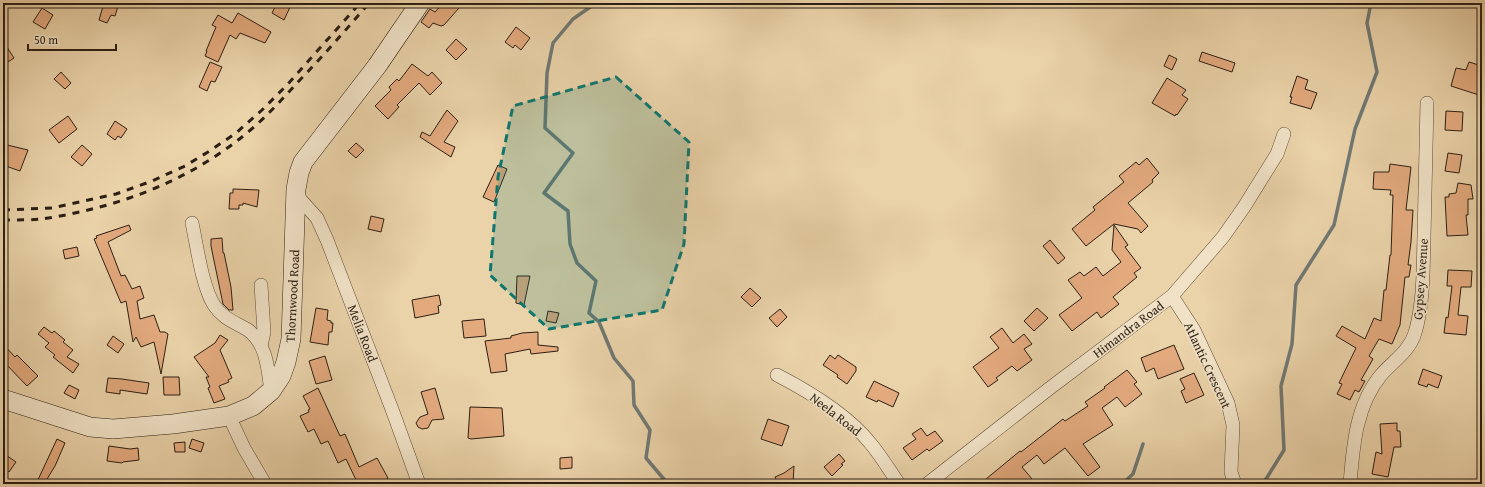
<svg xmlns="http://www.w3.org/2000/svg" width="1485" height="487" font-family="'Gentium Book Plus',serif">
<rect width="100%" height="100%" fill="#ead2a9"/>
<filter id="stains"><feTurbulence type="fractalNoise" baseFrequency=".005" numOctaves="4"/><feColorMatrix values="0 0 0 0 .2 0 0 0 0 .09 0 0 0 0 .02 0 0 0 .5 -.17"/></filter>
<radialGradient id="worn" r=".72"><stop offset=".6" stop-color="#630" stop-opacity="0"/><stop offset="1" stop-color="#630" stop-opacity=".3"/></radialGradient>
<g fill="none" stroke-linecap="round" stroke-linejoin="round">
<path stroke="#707974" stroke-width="3.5" d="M 596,3 L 573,19 L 553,43 L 547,73 L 545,128 L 573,153 L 544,193 L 568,211 L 570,244 L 577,263 L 596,281 L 589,313 L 599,322 L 614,358 L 633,381 L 634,405 L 650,430 L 646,458 L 668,484
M 1122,484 L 1133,474 L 1143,444
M 1263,484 L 1284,450 L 1281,386 L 1292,344 L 1296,285 L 1334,225 L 1355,129 L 1377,72 L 1367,23 L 1371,3"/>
</g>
<path fill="#e3aa7e" stroke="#2c1f13" d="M 104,3 L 119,3 L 115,16 L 111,15 L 107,23 L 99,20 Z
M 277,3 L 292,3 L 284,20 L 272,13 Z
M 443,3 L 453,3 L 459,8 L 444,25 L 441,26 L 433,23 L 429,28 L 421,22 L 430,9 L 435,12 Z
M 42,8 L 53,15 L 45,29 L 33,22 Z
M 238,13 L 271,32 L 265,43 L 240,33 L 236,39 L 230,35 L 218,62 L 205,56 L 207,51 L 206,51 L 216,27 L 212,25 L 218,15 L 232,23 Z
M 516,27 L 530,38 L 521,50 L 515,45 L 513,48 L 505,42 Z
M 456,39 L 467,49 L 456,60 L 446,50 Z
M 3,41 L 14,58 L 3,65 Z
M 1202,52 L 1235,63 L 1232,72 L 1199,61 Z
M 1169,55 L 1177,59 L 1172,70 L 1164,66 Z
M 210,62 L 222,67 L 215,82 L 211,81 L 207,91 L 199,87 Z
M 1469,62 L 1482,66 L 1482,86 L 1479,95 L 1451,86 L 1456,68 L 1466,70 Z
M 412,64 L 428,76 L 432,72 L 442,83 L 430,95 L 419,83 L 397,105 L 399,107 L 388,119 L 375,106 L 391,90 L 389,87 L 397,79 L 399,81 Z
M 61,72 L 71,83 L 65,89 L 54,79 Z
M 1297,76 L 1308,80 L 1305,89 L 1317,93 L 1311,109 L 1290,103 L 1292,97 L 1290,97 Z
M 1167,78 L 1186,90 L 1182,95 L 1188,99 L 1177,115 L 1176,114 L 1175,116 L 1152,103 Z
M 447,110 L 458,121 L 444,142 L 455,147 L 451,157 L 420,137 L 422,132 L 430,136 Z
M 1446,111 L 1463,112 L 1462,131 L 1445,130 Z
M 68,116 L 77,129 L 59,143 L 49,130 Z
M 115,121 L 127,129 L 121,138 L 118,136 L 115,140 L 107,134 Z
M 356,143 L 364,150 L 356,158 L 348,151 Z
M 3,144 L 28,150 L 20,171 L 3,165 Z
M 82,145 L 92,154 L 82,166 L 71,157 Z
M 1448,153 L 1462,155 L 1459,173 L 1445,171 Z
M 1147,158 L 1159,173 L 1152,180 L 1153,182 L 1128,203 L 1148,226 L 1141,233 L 1138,229 L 1114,224 L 1086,246 L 1072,229 L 1095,210 L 1093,207 L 1124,182 L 1119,176 L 1136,162 L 1139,165 Z
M 1390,164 L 1411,167 L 1406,210 L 1413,210 L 1411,242 L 1408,265 L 1411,265 L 1409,277 L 1405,277 L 1400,325 L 1392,344 L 1379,339 L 1369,356 L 1373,359 L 1361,380 L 1365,381 L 1359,392 L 1355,390 L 1350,400 L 1337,394 L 1342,384 L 1339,383 L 1356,348 L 1336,336 L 1342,326 L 1365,339 L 1374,318 L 1381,321 L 1384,290 L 1386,290 L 1390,255 L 1391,255 L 1393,195 L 1390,195 L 1391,190 L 1373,189 L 1374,172 L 1389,172 Z
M 498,165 L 507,169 L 494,202 L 483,197 Z
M 1458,183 L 1471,185 L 1473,199 L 1468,199 L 1468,215 L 1466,215 L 1468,235 L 1447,236 L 1445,197 L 1449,197 L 1449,194 L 1456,193 Z
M 233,189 L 259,190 L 257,207 L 243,203 L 243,205 L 239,205 L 239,209 L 229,209 L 230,193 L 233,193 Z
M 371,216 L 384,219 L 381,232 L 368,229 Z
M 129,225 L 131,230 L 108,242 L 121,276 L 125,275 L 132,289 L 140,286 L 144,298 L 137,301 L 140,319 L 154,315 L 160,332 L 165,332 L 168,334 L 161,374 L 154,342 L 141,347 L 136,337 L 133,342 L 126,301 L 121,303 L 94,239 L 97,238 L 96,236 Z
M 1114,225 L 1128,245 L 1125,247 L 1141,268 L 1134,273 L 1137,277 L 1113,297 L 1119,304 L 1101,318 L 1097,312 L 1072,331 L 1059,315 L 1082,298 L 1068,280 L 1080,272 L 1084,276 L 1096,267 L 1103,276 L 1121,262 L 1112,250 Z
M 222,238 L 223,253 L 224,253 L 231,287 L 233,310 L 229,310 L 223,304 L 211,246 L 211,239 Z
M 1050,240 L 1065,258 L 1058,264 L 1043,246 Z
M 77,247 L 79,256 L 65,259 L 63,250 Z
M 1448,270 L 1472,271 L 1471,287 L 1461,287 L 1458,315 L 1468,316 L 1466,335 L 1444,333 L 1446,317 L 1448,318 L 1452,286 L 1447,286 Z
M 517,276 L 530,276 L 524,305 L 516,303 Z
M 750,288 L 761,298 L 752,307 L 741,297 Z
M 439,295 L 441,305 L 438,306 L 439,313 L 415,318 L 412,300 Z
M 316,308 L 328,310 L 327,320 L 331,321 L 331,323 L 333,323 L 332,332 L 329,332 L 328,345 L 310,342 Z
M 1037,308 L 1048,318 L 1034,331 L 1024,321 Z
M 780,309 L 787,317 L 777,327 L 769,318 Z
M 548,311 L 559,313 L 556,323 L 546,321 Z
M 484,319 L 486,336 L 464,338 L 462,321 Z
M 44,327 L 52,333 L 54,331 L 65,340 L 63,342 L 73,350 L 67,357 L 79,364 L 73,373 L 53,357 L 55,355 L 45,347 L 49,343 L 38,334 Z
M 1002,328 L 1013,343 L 1024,334 L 1032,344 L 1024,349 L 1032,360 L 1017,371 L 1012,366 L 996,378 L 998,380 L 988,387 L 973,367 L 999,348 L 990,337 Z
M 538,332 L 538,345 L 558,347 L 558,351 L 531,354 L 530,349 L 505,354 L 507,371 L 491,373 L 485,341 L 511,338 L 511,336 L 522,333 Z
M 220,335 L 228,340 L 220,350 L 232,378 L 228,380 L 229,382 L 219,386 L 225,399 L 214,403 L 208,388 L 210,387 L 206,377 L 209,377 L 194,357 L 215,343 Z
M 113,336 L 124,344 L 118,353 L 107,345 Z
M 3,344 L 15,357 L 17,355 L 38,376 L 27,386 L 3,361 Z
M 1174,345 L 1184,369 L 1158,379 L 1154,368 L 1146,372 L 1141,358 Z
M 830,355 L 835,359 L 838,355 L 856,367 L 856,371 L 847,384 L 837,377 L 838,375 L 823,365 Z
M 325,356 L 332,380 L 316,384 L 309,361 Z
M 1423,369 L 1442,376 L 1438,388 L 1428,384 L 1427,387 L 1418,384 Z
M 1127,370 L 1137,382 L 1134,384 L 1142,394 L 1125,407 L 1117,397 L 1102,408 L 1113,425 L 1083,444 L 1100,467 L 1088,476 L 1065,448 L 1044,464 L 1037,455 L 1022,467 L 1032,479 L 1026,484 L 980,484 L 1020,451 L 1021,452 L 1063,419 L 1065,421 L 1088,406 L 1085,402 L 1105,388 L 1104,387 Z
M 1194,373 L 1204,395 L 1186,403 L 1181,391 L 1185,389 L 1180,379 Z
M 163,377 L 179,377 L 180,395 L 164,395 Z
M 108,378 L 122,379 L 149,383 L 147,394 L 120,390 L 120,394 L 106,392 Z
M 874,381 L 899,393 L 893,407 L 878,400 L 877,402 L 866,397 Z
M 69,385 L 79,390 L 75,399 L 64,393 Z
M 318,388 L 340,436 L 345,434 L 359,467 L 377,458 L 388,478 L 384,481 L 386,484 L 358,484 L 346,459 L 338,463 L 328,441 L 321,444 L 314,429 L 308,432 L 300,416 L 309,412 L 308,410 L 310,409 L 303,396 Z
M 435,388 L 444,419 L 432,420 L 428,428 L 422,429 L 418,427 L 416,423 L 420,417 L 428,414 L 421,392 Z
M 470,407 L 502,408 L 504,436 L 471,439 L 468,438 Z
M 768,419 L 789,426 L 782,446 L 761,439 Z
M 1397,423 L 1397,431 L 1400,431 L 1401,447 L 1394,447 L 1388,477 L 1372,474 L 1376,452 L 1382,454 L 1380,424 Z
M 921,428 L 927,436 L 935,431 L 943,441 L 929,451 L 927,449 L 912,460 L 903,448 L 916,439 L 912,434 Z
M 57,439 L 65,443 L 55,466 L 44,484 L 36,484 Z
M 192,439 L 204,443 L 201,452 L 189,448 Z
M 185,442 L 185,452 L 175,452 L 174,443 Z
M 109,446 L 130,449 L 138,448 L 139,460 L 123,462 L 122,463 L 107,461 Z
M 3,453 L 16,462 L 9,472 L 3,467 Z
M 839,454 L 845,461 L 841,464 L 843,465 L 832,476 L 824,467 Z
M 572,457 L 572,468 L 560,469 L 560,458 Z
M 794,466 L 793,484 L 778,484 L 775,477 L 784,473 Z"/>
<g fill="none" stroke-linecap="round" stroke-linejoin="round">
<defs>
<path id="street" d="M 296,190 L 300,199 L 317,218 L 327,240 L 393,412 L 419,484
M 192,223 C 197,246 202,286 214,305 C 223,319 235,322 248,330 C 267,344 268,370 271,391
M 261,285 L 264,332 L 261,346
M 1172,296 L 1194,330 L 1228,403 L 1233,425 L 1231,472 L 1235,484
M 777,375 C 810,392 847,414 871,444 C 881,456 890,471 899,484
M 229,416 L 244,448 L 265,484
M 927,484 L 1050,388 L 1172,296 L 1223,237 L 1244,207 L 1277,154 L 1284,134
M 1350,484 C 1353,446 1356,405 1381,375 C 1393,361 1409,352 1415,333 C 1424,302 1423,269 1424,237 C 1425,192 1426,148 1427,103"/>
<path id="secondary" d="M 3,399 L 90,427 L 113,429 L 173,424 L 229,416 L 253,406 L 271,391 L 281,376 L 286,362 L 291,339 L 296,189 L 299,173 L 303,162 L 377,66 L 420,3"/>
</defs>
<use href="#street" stroke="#5c4c38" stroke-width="14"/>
<use href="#secondary" stroke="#2c1f13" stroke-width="20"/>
<use href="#street" stroke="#f1e2c7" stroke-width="13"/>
<use href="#secondary" stroke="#f1e2c7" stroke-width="19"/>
<path stroke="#2c1f13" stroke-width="3" stroke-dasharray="7 7" stroke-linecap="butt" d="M 3,210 L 52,208 L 116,194 L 152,181 L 185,166 L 208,152 L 236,133 L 262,110 L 287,85 L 360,3
M 3,220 C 16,220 30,220 42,219 C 121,207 193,180 254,127 C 270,113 284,97 298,82 C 323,56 346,30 369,3"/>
</g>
<path fill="#0f766e" fill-opacity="0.2" stroke="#0f766e" stroke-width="3" stroke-dasharray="8 5" stroke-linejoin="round" d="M 616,77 L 689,142 L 684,244 L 662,310 L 549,329 L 490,275 L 498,177 L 513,106 Z"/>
<g text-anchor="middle" stroke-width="3" stroke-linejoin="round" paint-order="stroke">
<g font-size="13" fill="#2c1f13" stroke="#f1e2c7">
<text transform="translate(1420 279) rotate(-86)" y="5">Gypsey Avenue</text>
<text transform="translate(292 296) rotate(-87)" y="5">Thornwood Road</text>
<text transform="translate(1128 329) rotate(-37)" y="5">Himandra Road</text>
<text transform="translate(363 333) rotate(69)" y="5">Melia Road</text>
<text transform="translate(1208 365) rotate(65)" y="5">Atlantic Crescent</text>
<text transform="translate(836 414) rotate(38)" y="5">Neela Road</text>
</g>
</g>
<rect width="1485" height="487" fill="none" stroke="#ead2a9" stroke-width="16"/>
<rect x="4" y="4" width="1477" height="479" fill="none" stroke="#2c1f13" stroke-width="2"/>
<rect x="8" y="8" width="1469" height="471" fill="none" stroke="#2c1f13"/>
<path d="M28 44v6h88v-6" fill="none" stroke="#2c1f13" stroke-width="2"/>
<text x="34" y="44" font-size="12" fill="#2c1f13" stroke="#f1e2c7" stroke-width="3" paint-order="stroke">50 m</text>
<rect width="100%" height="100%" filter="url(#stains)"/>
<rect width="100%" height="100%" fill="url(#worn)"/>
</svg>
